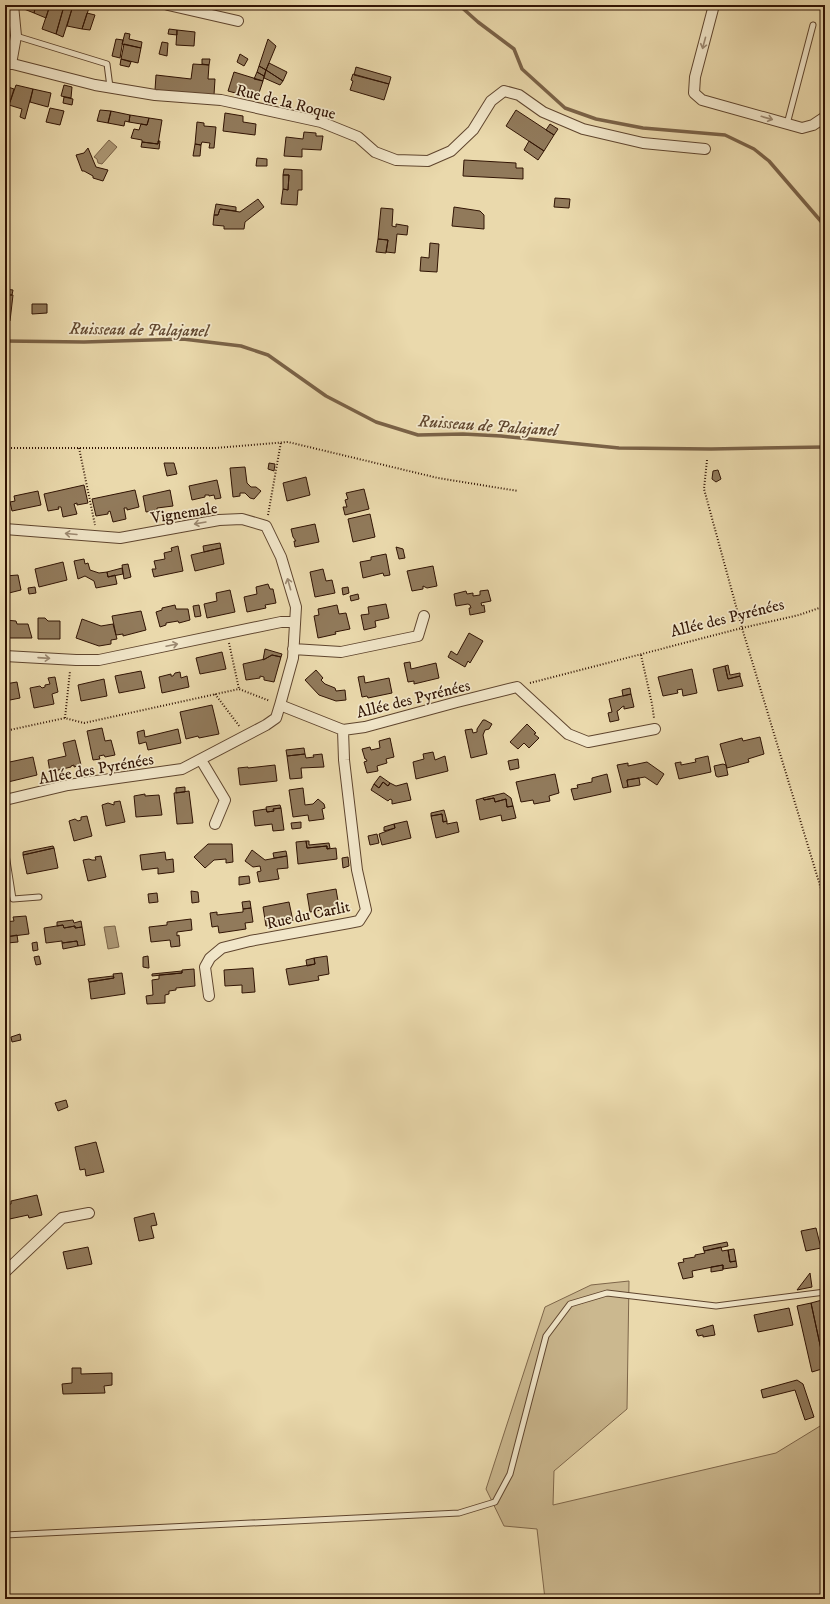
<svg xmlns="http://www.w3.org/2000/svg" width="830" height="1604" font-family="'IM FELL DW Pica',serif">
<rect width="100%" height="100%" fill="#ead9ac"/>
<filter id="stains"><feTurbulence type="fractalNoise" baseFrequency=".005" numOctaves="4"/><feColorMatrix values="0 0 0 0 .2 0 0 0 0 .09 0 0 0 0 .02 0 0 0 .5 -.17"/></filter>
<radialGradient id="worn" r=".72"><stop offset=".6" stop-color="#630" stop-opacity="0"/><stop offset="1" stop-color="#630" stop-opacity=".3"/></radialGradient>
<path fill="#cbb88f" stroke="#7e664a" d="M 629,1281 L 627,1409 L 554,1471 L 553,1505 L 776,1453 L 825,1423 L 825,1599 L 545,1599 L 537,1529 L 504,1526 L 486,1489 L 545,1307 L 591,1285 Z"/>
<path fill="#ab9673" stroke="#7a6247" d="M 109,140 L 117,147 L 102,164 L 98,163 L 97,159 L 94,157 Z
M 115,926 L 119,947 L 108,949 L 104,927 Z"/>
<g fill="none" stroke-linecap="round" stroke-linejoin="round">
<path stroke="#7a6247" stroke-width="3.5" d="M 459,5 L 478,22 L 514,49 L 522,69 L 565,108 L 596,119 L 643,128 L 725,135 L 754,149 L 769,161 L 825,226
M 5,341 L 84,342 L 183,339 L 241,346 L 268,355 L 326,396 L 376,422 L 418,435 L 463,434 L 501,436 L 619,448 L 711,449 L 825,447"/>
</g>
<path fill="#917a5b" stroke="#311404" d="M 20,5 L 36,5 L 34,13 L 19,7 Z
M 36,5 L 50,5 L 46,18 L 34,13 Z
M 50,5 L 64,6 L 56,34 L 42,29 Z
M 73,5 L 81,5 L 89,8 L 82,29 L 67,26 Z
M 64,6 L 72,9 L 63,37 L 56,34 Z
M 87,13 L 95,15 L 90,30 L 82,29 Z
M 169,29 L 177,30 L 177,35 L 168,34 Z
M 177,30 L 195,32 L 194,46 L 176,45 Z
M 125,33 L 130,34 L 129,39 L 142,42 L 141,48 L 122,44 Z
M 116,39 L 123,40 L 120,58 L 112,56 Z
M 268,39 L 276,46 L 266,70 L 259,66 Z
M 162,42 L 168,43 L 167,56 L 159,54 Z
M 124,44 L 141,48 L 138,63 L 121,59 Z
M 240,54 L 248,59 L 244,66 L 237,62 Z
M 121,59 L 131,62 L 129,67 L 120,65 Z
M 202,59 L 210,59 L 209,65 L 202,64 Z
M 269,63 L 287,72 L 283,81 L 266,70 Z
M 193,64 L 209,65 L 208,79 L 215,79 L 214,95 L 155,90 L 156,75 L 191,79 Z
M 259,66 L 266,70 L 264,76 L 257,72 Z
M 356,67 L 391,77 L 389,84 L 354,75 Z
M 266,70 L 283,81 L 280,85 L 264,78 Z
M 234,72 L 263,81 L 257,99 L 228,91 Z
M 257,72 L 264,76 L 263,81 L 254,79 Z
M 353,74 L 389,84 L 384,100 L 350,90 L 353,81 L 351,80 Z
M 16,85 L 33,89 L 25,119 L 20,117 L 22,109 L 9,105 Z
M 64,85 L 72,87 L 71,98 L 61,96 Z
M 5,86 L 14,89 L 10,102 L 5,101 Z
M 33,89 L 51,93 L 48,107 L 30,102 Z
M 64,97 L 73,99 L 72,105 L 63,103 Z
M 50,108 L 64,111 L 60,125 L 46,122 Z
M 100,110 L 111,111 L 108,123 L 97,121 Z
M 516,110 L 554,135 L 544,151 L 506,126 Z
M 111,111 L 130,115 L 129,122 L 125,121 L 124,126 L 108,123 Z
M 225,113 L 243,116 L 243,122 L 256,124 L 255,135 L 223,131 Z
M 130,115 L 149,118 L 147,125 L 129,122 Z
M 149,118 L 162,120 L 158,144 L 142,142 L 142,140 L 131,138 L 134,129 L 139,130 L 141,124 L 147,125 Z
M 197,122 L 204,123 L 204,126 L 216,127 L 214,148 L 209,148 L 210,143 L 202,142 L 201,145 L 195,144 Z
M 550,124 L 558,129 L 554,135 L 546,130 Z
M 304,132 L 316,133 L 316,136 L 323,136 L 321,150 L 302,149 L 302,157 L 284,156 L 286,137 L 303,139 Z
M 158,141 L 160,141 L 159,149 L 141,147 L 142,142 L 158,144 Z
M 529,141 L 544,151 L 538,160 L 524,150 Z
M 195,144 L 201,145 L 200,156 L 193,156 Z
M 88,148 L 96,167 L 108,170 L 103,181 L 93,178 L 93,176 L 84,171 L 82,171 L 76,155 L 84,153 Z
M 257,158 L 267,159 L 267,166 L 256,166 Z
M 464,160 L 516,163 L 516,168 L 523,168 L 523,179 L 463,176 Z
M 284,169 L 302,170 L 302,190 L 298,190 L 297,205 L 281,204 L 283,189 L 288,190 L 289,175 L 283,175 Z
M 283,175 L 289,175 L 288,190 L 283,189 Z
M 555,198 L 570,199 L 569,208 L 554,207 Z
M 258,199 L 264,207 L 245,222 L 244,229 L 224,229 L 224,226 L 213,225 L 214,215 L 218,215 L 220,209 L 240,212 Z
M 216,204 L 236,207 L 236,211 L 220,209 L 218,215 L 214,215 Z
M 454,207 L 480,211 L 484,215 L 484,229 L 452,226 Z
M 381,208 L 393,209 L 392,226 L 396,227 L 396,224 L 408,226 L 407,235 L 397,234 L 395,253 L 386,252 L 388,240 L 378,239 Z
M 378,239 L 388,240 L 386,253 L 376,252 Z
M 430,243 L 439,244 L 437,272 L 420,271 L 421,257 L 429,258 Z
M 5,289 L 13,290 L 12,295 L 5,295 Z
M 5,295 L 13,295 L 10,321 L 5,320 Z
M 32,304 L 47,304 L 47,313 L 32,314 Z
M 164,463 L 174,463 L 177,474 L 167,476 Z
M 269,463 L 275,464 L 274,471 L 268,469 Z
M 245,467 L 247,483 L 251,487 L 256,487 L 261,491 L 254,499 L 250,498 L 245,493 L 240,493 L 240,496 L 233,497 L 230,468 Z
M 718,470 L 721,479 L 716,482 L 712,479 L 713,471 Z
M 306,477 L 310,495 L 287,501 L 283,483 Z
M 217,480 L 221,498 L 215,499 L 214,495 L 209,496 L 209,495 L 205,495 L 205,497 L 192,500 L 189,486 Z
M 84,485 L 88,503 L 77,505 L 77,503 L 74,504 L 77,514 L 63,517 L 61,507 L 58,507 L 59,509 L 48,511 L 44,494 Z
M 364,489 L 369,509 L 345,515 L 343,507 L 347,507 L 345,500 L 348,499 L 346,493 Z
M 135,490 L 139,507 L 127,510 L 127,508 L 124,508 L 126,519 L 113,522 L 110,511 L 108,512 L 108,514 L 96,516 L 92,499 Z
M 170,490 L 173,506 L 157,508 L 157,510 L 146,512 L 143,496 Z
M 38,491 L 41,505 L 12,511 L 10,502 L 15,501 L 14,496 Z
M 370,514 L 375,537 L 353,542 L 348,519 Z
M 315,524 L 319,542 L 295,547 L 294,541 L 296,541 L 293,537 L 291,529 Z
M 220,543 L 221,548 L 204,552 L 203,546 Z
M 178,546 L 183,571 L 154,577 L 152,569 L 156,569 L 154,561 L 165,559 L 164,553 L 172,551 L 171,548 Z
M 396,547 L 403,549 L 405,558 L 399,559 Z
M 221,548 L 224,564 L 195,571 L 191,555 Z
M 386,554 L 390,575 L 384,576 L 383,573 L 363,578 L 360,562 L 371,560 L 371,557 Z
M 84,559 L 85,564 L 88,563 L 90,570 L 99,573 L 107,572 L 108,577 L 115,575 L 117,584 L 96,588 L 94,581 L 85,576 L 78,579 L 74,561 Z
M 63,562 L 67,580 L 39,587 L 35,569 Z
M 128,564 L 131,577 L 124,579 L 122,565 Z
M 433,566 L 437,586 L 427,588 L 423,586 L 423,589 L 412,591 L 407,571 Z
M 122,568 L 123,574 L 108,577 L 107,572 Z
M 323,569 L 326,581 L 332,580 L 335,593 L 315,597 L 310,572 Z
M 18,575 L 21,590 L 5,594 L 5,576 Z
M 268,584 L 270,589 L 273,589 L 276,603 L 265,605 L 266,608 L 247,612 L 244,597 L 257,594 L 256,587 Z
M 35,587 L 36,593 L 29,594 L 28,588 Z
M 348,587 L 349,593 L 343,595 L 342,588 Z
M 230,590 L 235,612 L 207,618 L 204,604 L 217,601 L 216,593 Z
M 488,590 L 491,601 L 481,603 L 482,606 L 484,605 L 485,612 L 470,615 L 469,608 L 471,608 L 470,605 L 468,604 L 456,606 L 454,594 L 466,591 L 467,594 L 473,593 L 473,596 L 480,595 L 480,591 Z
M 358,594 L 359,599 L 351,601 L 350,596 Z
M 386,604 L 389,618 L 375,621 L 376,627 L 364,630 L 361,615 L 369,614 L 368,607 Z
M 175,605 L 176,609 L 188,609 L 190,620 L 179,623 L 178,621 L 166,623 L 166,625 L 160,627 L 156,612 L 162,610 L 162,608 Z
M 199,605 L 201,616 L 195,617 L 193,606 Z
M 337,605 L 339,614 L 346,613 L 350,629 L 335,632 L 336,634 L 318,638 L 314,616 L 319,615 L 318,609 Z
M 141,611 L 146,630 L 123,636 L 123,634 L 116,635 L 112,616 Z
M 38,618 L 45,618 L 48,621 L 60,621 L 60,639 L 38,639 Z
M 82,619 L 101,626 L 113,624 L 117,639 L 111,640 L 111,644 L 99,646 L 76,638 Z
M 5,620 L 16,621 L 17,624 L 28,624 L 32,638 L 5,638 Z
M 469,633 L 483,641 L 470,663 L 468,661 L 465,667 L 448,657 L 451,651 L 457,655 Z
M 265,649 L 282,654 L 281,657 L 272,655 L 263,660 Z
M 222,652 L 226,669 L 200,674 L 196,658 Z
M 272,655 L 281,657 L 274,682 L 264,680 L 264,677 L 260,676 L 260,678 L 246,680 L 243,664 L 265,659 Z
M 410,662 L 411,669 L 436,663 L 439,678 L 414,684 L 414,681 L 408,682 L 404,663 Z
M 728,665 L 730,675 L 740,673 L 740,676 L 728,679 L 725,666 Z
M 725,666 L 728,679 L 740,676 L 743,686 L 718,691 L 713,669 Z
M 692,669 L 697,693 L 683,696 L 682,689 L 677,690 L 678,693 L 663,696 L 658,677 Z
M 316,670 L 323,678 L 321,680 L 325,684 L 335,688 L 336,691 L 345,690 L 346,700 L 336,701 L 319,695 L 305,680 Z
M 141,671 L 145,688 L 119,693 L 115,676 Z
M 180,672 L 181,678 L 187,676 L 189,687 L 162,693 L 159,677 L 171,674 L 171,676 L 173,676 L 175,673 Z
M 364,676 L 365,683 L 389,678 L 392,693 L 368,698 L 367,696 L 362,697 L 358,677 Z
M 55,677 L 58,692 L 52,694 L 54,704 L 34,708 L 30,688 L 40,686 L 42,688 L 45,687 L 45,685 L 50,684 L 48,678 Z
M 104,679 L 107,696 L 81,701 L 78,685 Z
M 17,682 L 20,698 L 5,701 L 5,684 Z
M 630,688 L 631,694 L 623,696 L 622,690 Z
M 631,694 L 634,707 L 624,709 L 624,706 L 622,707 L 619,710 L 617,711 L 619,720 L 610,722 L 608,713 L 612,712 L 609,699 Z
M 212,705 L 219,734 L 199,738 L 198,736 L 186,739 L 180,712 Z
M 483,720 L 485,720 L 492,724 L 489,729 L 485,730 L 483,735 L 487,754 L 471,758 L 465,730 L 472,729 L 473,733 L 477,732 L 477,729 Z
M 527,724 L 536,733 L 534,734 L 539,738 L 529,748 L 524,743 L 518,749 L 510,742 Z
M 102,728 L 105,741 L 111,740 L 115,755 L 105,757 L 104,755 L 99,756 L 100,759 L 93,760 L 87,731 Z
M 178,729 L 181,743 L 148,750 L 146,742 L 139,744 L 137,732 L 144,730 L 145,737 Z
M 760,737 L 764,754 L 748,759 L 749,762 L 727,768 L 720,744 L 742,738 L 743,741 Z
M 390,738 L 394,757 L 386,759 L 387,763 L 377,766 L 378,771 L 367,773 L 364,762 L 367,761 L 366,759 L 365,759 L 362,749 L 370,747 L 371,750 L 380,748 L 379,741 Z
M 75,740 L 81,765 L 74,767 L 74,765 L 71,766 L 71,767 L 50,772 L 48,760 L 66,756 L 63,743 Z
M 304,748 L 305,754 L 287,756 L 286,750 Z
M 433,752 L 435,760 L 445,756 L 448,771 L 416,779 L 413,762 L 424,759 L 423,754 Z
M 305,754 L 306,758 L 314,757 L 313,755 L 322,754 L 324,767 L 301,768 L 302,778 L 290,779 L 287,756 Z
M 708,756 L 711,772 L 679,779 L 675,763 L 681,762 L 681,765 L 696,762 L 695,759 Z
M 33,757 L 37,775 L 8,782 L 5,763 Z
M 518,759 L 519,768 L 510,770 L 508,761 Z
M 647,762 L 664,774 L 657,785 L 645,777 L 627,780 L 628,787 L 623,788 L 617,765 L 628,763 L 628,766 Z
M 723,764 L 726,765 L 728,775 L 718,777 L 716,776 L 714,766 Z
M 275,765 L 277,781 L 240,785 L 238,768 L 248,767 L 248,768 Z
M 555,774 L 559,793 L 549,796 L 550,801 L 534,804 L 533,800 L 521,802 L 516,782 Z
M 607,774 L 611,792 L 574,800 L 571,789 L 578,788 L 577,785 L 592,782 L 592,778 Z
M 380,776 L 390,783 L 388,786 L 383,782 L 379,788 L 374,784 Z
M 639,778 L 640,785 L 628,787 L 627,780 Z
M 383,782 L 388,786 L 390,783 L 396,786 L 407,783 L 411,800 L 392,804 L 392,800 L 390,799 L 388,801 L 371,790 L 374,784 L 379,788 Z
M 185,787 L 185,792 L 176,793 L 176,788 Z
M 303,788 L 305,805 L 313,804 L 318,799 L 324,804 L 325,808 L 322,809 L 324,819 L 309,821 L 308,815 L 293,817 L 289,790 Z
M 189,791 L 193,823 L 177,824 L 174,793 Z
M 504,793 L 511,798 L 513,806 L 507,807 L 506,799 L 495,802 L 494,798 L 484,800 L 483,798 Z
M 145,794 L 145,796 L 159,795 L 162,815 L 136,817 L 134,796 Z
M 483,798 L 484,800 L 494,798 L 495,802 L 506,799 L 507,807 L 513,806 L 516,818 L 502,821 L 501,815 L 480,820 L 476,800 Z
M 120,801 L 125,822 L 106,826 L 102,805 L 108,803 L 114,805 L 114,802 Z
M 280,805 L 281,808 L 273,809 L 274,811 L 267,812 L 266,807 Z
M 281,808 L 284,830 L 273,831 L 272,824 L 255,826 L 253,811 L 266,809 L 267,812 L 274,811 L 273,809 Z
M 444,810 L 447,821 L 443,822 L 442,814 L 431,816 L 431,813 Z
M 442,814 L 443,822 L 447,821 L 447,824 L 457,822 L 459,832 L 436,838 L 431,816 Z
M 87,816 L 92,836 L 74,841 L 69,821 L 75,819 L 78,821 L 81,820 L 81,817 Z
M 407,821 L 411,838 L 382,845 L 379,834 L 395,828 L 394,824 Z
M 301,822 L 301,828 L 292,829 L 291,823 Z
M 394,824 L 395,828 L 384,831 L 384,827 Z
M 377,834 L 379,843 L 370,845 L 368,836 Z
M 306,841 L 309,841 L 309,845 L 329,843 L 330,848 L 327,849 L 327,846 L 307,848 Z
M 306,841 L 307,848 L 327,846 L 327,849 L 336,848 L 337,859 L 298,864 L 296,842 Z
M 208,844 L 232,844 L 233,862 L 226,863 L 226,859 L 214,860 L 205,868 L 194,857 Z
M 53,846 L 54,848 L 23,855 L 23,852 Z
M 54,848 L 58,868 L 27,874 L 23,855 Z
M 252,850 L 265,860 L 287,856 L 288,868 L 277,869 L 279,879 L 259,882 L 257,872 L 261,871 L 260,866 L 253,867 L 245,861 Z
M 286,851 L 287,856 L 274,858 L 273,853 Z
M 165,852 L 166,860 L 173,859 L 174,872 L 158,874 L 158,868 L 142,870 L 140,855 Z
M 101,856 L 106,877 L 88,881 L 83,860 L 89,859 L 92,860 L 96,860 L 95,857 Z
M 348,857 L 349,866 L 343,868 L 342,858 Z
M 249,876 L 250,883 L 239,885 L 239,877 Z
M 336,889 L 339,907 L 310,912 L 307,894 Z
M 191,891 L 198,892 L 199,902 L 192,903 Z
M 157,893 L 158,902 L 149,903 L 148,894 Z
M 250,901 L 251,908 L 243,909 L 242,902 Z
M 289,902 L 293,921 L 266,926 L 263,907 Z
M 251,908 L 253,922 L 245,923 L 246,929 L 219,933 L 218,926 L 212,927 L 210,913 L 217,912 L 217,915 L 243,912 L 243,909 Z
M 26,916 L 29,934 L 5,937 L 5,922 L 14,921 L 13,917 Z
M 191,919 L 192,930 L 177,932 L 177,936 L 179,935 L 180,946 L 171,947 L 170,940 L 151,942 L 149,927 L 167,925 L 167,922 Z
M 73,920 L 74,923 L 81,921 L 82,927 L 75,928 L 75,926 L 64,928 L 63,925 L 57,926 L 57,922 Z
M 63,925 L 64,928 L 75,926 L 75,928 L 82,927 L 85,945 L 78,946 L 77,941 L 62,943 L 62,941 L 46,943 L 44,928 Z
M 17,935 L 18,942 L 7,943 L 6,937 Z
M 77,941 L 78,946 L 63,949 L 62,943 Z
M 37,942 L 38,950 L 33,951 L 32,943 Z
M 39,956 L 41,964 L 36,965 L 34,957 Z
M 148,956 L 149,968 L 148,968 L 143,967 L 143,957 Z
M 327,956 L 329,974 L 318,976 L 319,980 L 289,985 L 286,969 L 315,964 L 314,958 Z
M 314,958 L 315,964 L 307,966 L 306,960 Z
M 253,968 L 255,992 L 242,993 L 242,985 L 225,986 L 224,970 Z
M 194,969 L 195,986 L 176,988 L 176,990 L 169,991 L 169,994 L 165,995 L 165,1003 L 147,1004 L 146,996 L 153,995 L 152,980 L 159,979 L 159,975 L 182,973 L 182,970 Z
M 182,971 L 182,973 L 152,976 L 152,974 Z
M 122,973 L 125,994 L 91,999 L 89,982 L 114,978 L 113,974 Z
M 113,976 L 114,978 L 89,982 L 88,979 Z
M 20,1034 L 21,1040 L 12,1042 L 11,1037 Z
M 66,1100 L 68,1107 L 58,1111 L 55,1103 Z
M 96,1142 L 104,1172 L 86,1176 L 85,1169 L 80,1170 L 75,1147 Z
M 37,1195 L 42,1215 L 29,1218 L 28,1215 L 5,1220 L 5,1205 L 11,1204 L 11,1201 Z
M 154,1213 L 157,1225 L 151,1226 L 154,1238 L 139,1241 L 134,1218 Z
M 816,1228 L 821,1248 L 806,1251 L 801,1231 Z
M 727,1242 L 728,1246 L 704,1251 L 703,1247 Z
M 88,1247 L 92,1264 L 67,1269 L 63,1252 Z
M 721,1247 L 722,1251 L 728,1250 L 730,1262 L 736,1261 L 737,1267 L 723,1269 L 723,1265 L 692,1271 L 693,1277 L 683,1279 L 678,1263 L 684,1262 L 683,1259 L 695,1257 L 695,1255 L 705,1253 L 704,1251 Z
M 734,1249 L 736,1261 L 730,1262 L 728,1250 Z
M 723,1265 L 723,1270 L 711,1272 L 711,1267 Z
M 810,1273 L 812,1287 L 797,1290 Z
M 822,1300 L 825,1301 L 825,1368 L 811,1303 Z
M 811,1303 L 825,1368 L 812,1372 L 797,1306 Z
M 789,1308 L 793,1325 L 758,1332 L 754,1315 Z
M 713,1325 L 715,1335 L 703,1337 L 703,1335 L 698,1336 L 696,1330 Z
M 72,1368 L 81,1368 L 81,1374 L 112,1373 L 112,1385 L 104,1386 L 105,1393 L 63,1394 L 62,1384 L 72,1383 Z
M 797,1380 L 803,1384 L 814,1417 L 805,1420 L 795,1390 L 763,1398 L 761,1390 Z"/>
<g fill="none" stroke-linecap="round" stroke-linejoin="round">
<defs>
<path id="service" d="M 16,36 L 107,64 L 110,87
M 787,124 L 813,25
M 5,848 L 13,899 L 39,897
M 5,1535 L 459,1513 L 495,1502 L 510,1474 L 546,1336 L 570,1304 L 607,1293 L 716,1306 L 825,1292"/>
<path id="minor" d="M 168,5 L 238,21
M 714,5 L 695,77 L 694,93 L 702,100 L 802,128 L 813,125 L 825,117
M 5,62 L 95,85 L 155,95 L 221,100 L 321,122 L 358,137 L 375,152 L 396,160 L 428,161 L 451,151 L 473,130 L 491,101 L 504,91 L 519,95 L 543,112 L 583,129 L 643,143 L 705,149
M 11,64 L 16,36 L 13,5
M 5,529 L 120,538 L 219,520 L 242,519 L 266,526 L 281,557 L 296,607 L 293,658 L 280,705
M 293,649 L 341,652 L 418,636 L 424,616
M 5,656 L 76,660 L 99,660 L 281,622 L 295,622
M 201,760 L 225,800 L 215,824
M 5,800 L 68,785 L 182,769 L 266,725 L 276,718 L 280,705 L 343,730 L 365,727 L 457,702 L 517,687 L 568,734 L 588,742 L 655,729
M 209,996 L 205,967 L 210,958 L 222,948 L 250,941 L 349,923 L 359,921 L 366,910 L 357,870 L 344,760 L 343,730
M 5,1272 L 62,1218 L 89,1213"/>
</defs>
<use href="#service" stroke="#5f452e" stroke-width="7"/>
<use href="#minor" stroke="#5f452e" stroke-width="12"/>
<path stroke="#311404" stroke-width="2" stroke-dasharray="1 2" stroke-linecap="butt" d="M 5,448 L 215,448 L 288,442 L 438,478 L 518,491
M 79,448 L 95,525
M 707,460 L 704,489 L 742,628 L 825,902
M 268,515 L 281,442
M 229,643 L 239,689
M 641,655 L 652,704 L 654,718
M 530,683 L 742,628 L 799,615 L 825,606
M 215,694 L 240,727
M 65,718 L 70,671
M 5,731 L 65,718 L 84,723 L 239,689 L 270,701"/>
<use href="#service" stroke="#f1e6c9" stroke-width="5"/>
<use href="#minor" stroke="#f1e6c9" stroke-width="10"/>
</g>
<defs><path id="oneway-shaft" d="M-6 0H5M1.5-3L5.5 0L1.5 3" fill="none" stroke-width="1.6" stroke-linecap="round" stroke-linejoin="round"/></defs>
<g stroke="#9b8870">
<use href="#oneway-shaft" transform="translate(704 43) rotate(105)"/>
<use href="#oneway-shaft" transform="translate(767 118) rotate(16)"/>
<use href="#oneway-shaft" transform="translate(200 523) rotate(170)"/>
<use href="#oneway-shaft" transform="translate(71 534) rotate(-175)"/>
<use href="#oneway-shaft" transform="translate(289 584) rotate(-106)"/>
<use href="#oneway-shaft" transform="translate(172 645) rotate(-12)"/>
<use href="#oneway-shaft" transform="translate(44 658) rotate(4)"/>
</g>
<g text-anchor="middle" stroke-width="3.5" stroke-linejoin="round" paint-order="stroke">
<g font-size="16" fill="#311404" stroke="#f1e6c9">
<text transform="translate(286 101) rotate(14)" y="6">Rue de la Roque</text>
<text transform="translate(184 512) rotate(-9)" y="6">Vignemale</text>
<text transform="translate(727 617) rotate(-14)" y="6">Allée des Pyrénées</text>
<text transform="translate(413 698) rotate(-14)" y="6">Allée des Pyrénées</text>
<text transform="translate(96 768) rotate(-10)" y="6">Allée des Pyrénées</text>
<text transform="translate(308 914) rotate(-12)" y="6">Rue du Carlit</text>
</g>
<g font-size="17" font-style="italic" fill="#624830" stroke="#f1e6c9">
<text transform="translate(139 329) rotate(1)" y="6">Ruisseau de Palajanel</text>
<text transform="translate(488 425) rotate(4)" y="6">Ruisseau de Palajanel</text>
</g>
</g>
<rect width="830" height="1604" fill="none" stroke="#ead9ac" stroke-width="20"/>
<rect x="6" y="6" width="818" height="1592" fill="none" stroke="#311404" stroke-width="2"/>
<rect x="10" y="10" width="810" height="1584" fill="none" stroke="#311404"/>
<rect width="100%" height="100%" filter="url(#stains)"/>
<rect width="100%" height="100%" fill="url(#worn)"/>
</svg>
